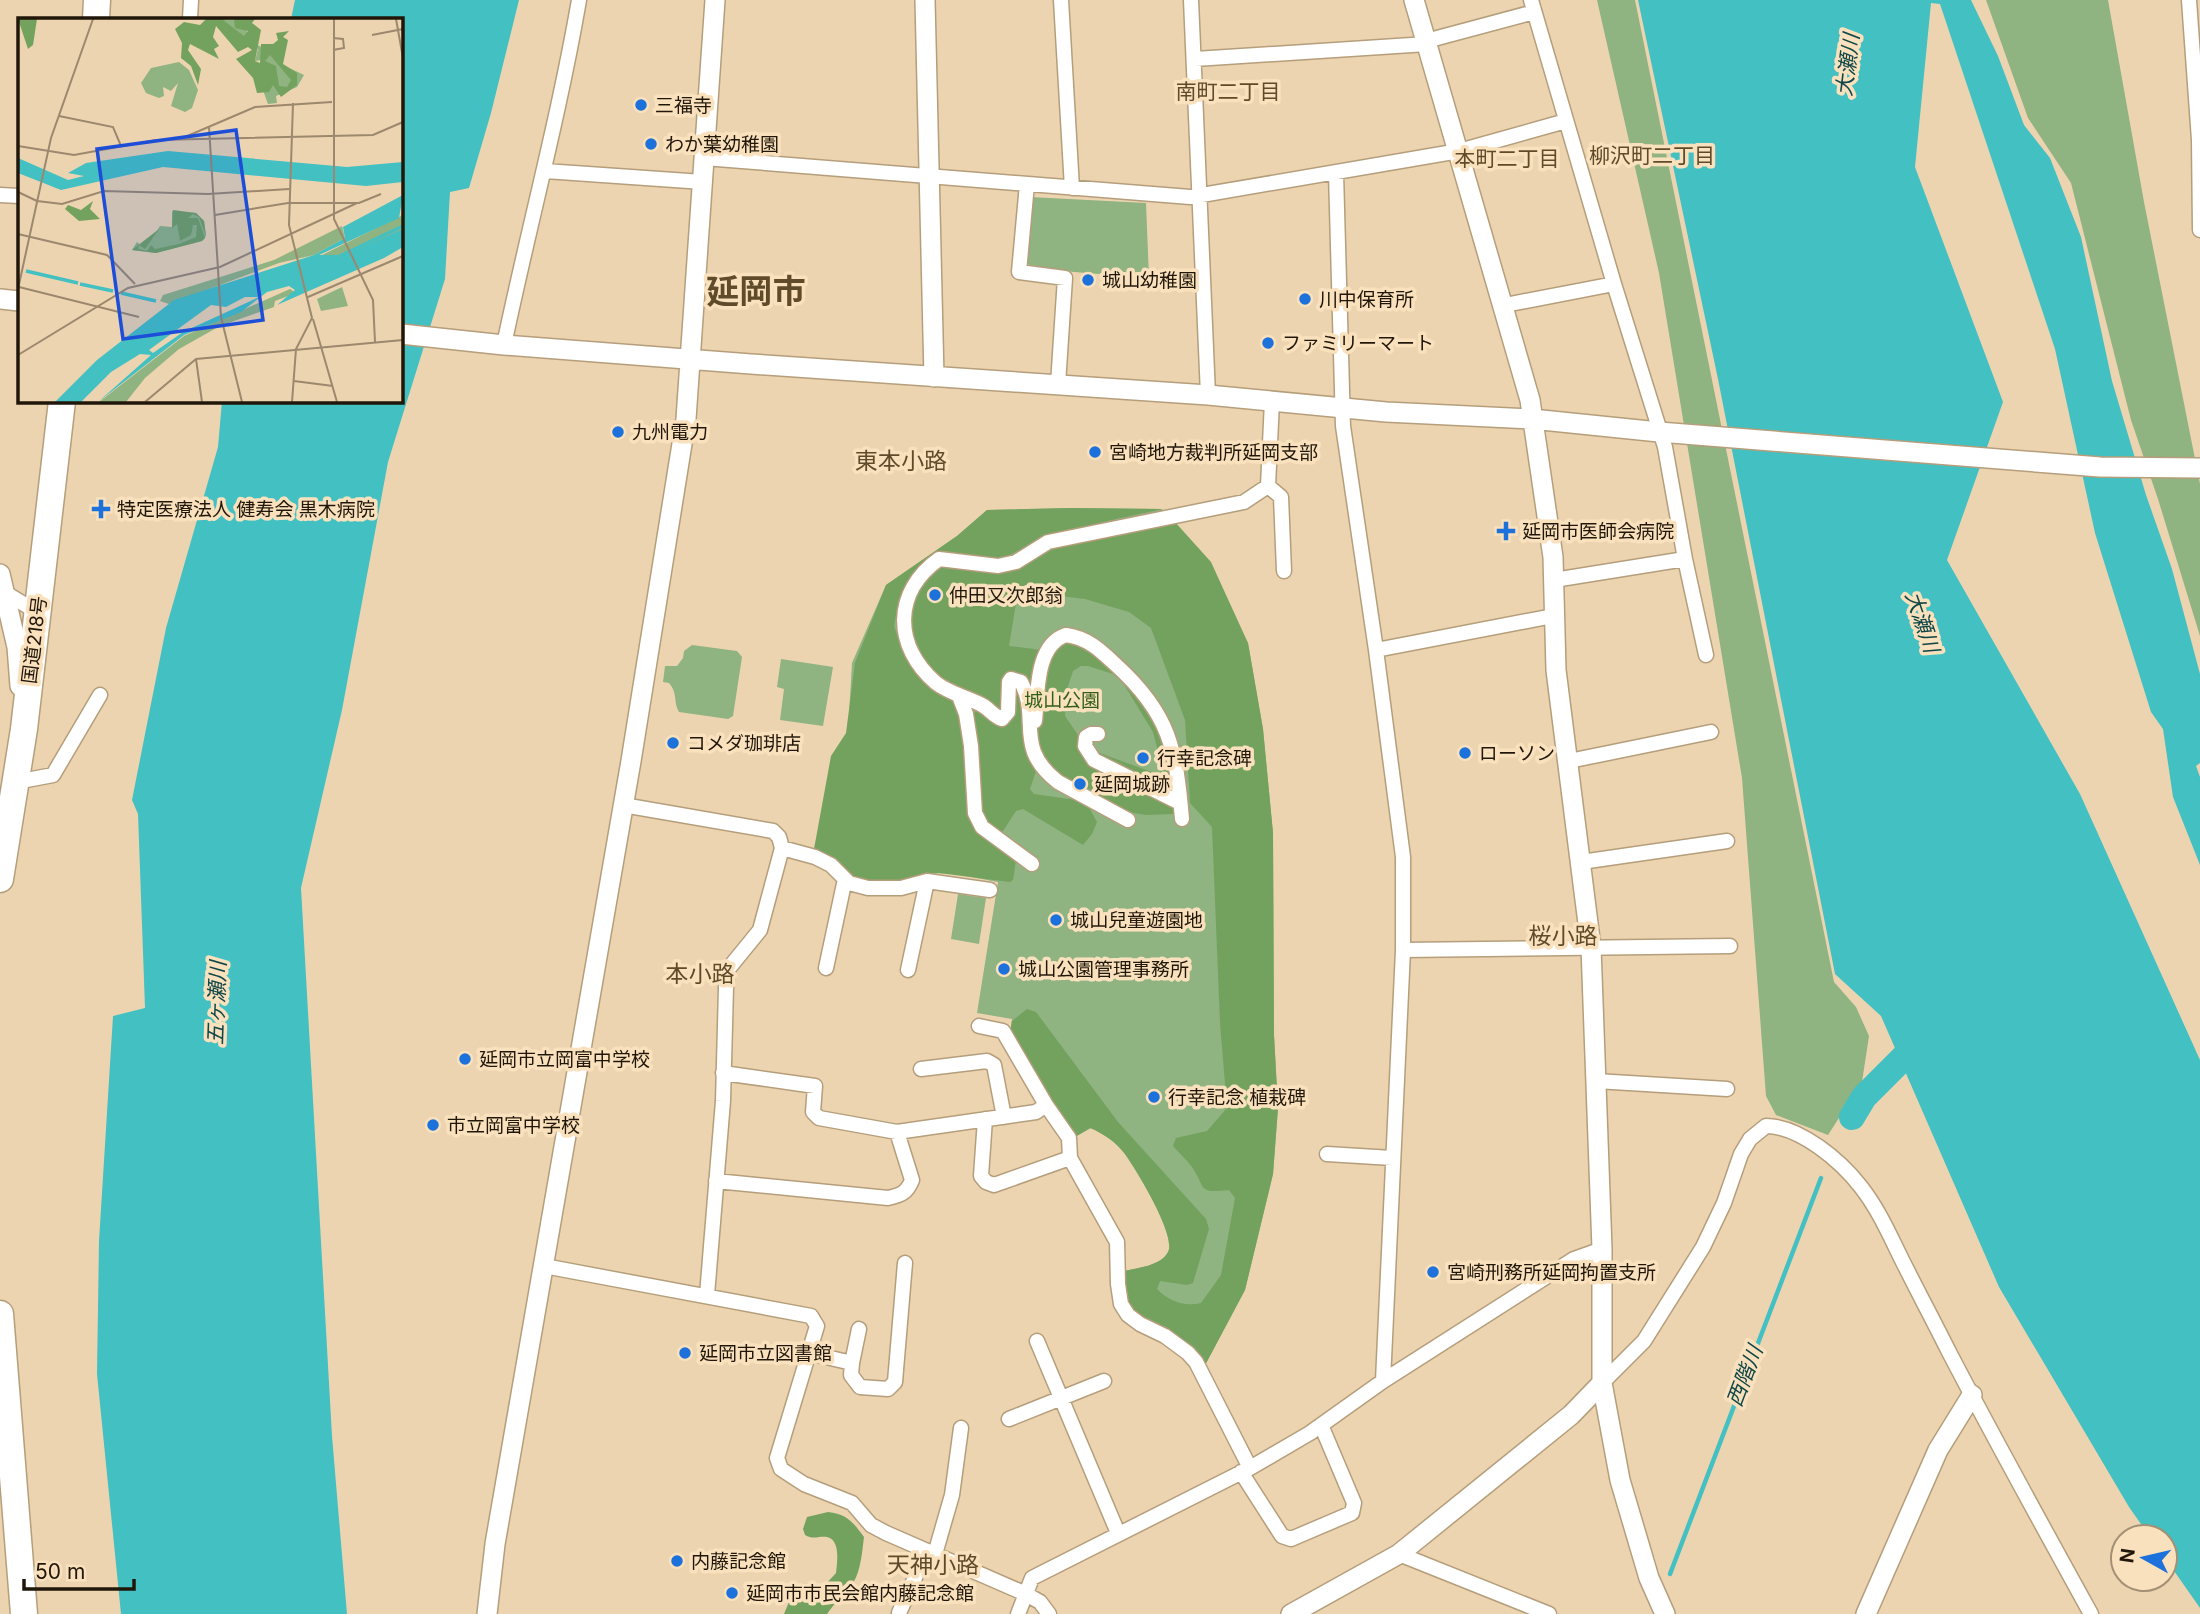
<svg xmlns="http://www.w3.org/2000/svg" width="2200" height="1614" font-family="Inter,'Noto Sans JP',sans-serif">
<rect width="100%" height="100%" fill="#edd4b0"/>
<path fill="#8fb381" d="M 1597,0 L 1635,0 L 1834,982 L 1856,1007 L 1869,1036 L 1862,1082 L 1828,1135 L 1776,1115 L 1766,1096 L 1742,778 L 1659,273 Z
M 1986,0 L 2108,0 L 2144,202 L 2200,484 L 2200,636 L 2158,499 L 2131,420 L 2071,183 L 2028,118 Z
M 1030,197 L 1146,203 L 1149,278 L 1062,271 L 1025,264 Z
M 1071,508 L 1162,509 L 1175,522 L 1248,643 L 1263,729 L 1273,833 L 1274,1035 L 1278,1108 L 1273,1174 L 1245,1290 L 1203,1369 L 1124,1271 C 1137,1268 1161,1266 1168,1252 C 1177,1236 1136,1170 1125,1154 C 1116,1142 1104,1134 1091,1128 L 1075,1137 L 1010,1034 L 1012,1019 L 977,1013 L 998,882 C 971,878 941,868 915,877 L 848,732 L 852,663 L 886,585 L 957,536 L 987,510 Z
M 692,645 L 737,651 L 742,657 L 733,716 L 728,719 L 679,712 C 673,702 678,693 669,683 L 663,682 L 665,666 L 677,666 L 683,658 L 684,651 Z
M 781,659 L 833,667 L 823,726 L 780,720 L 784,689 L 777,687 Z
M 958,894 L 986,898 L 979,944 L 951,939 Z"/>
<path fill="#73a25f" d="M 1071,508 L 1162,509 C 1108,522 1051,529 1004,559 L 943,551 L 934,553 L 912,575 L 899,600 L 894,626 L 903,652 L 915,673 L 950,698 L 959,712 L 963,730 L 966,798 L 971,814 L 1016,860 L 1013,880 L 1010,882 L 939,873 C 911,873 887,891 858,881 C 844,876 830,857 814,849 L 831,756 L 846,733 L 855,663 L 886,585 L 957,536 L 987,510 Z
M 1175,522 L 1211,562 L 1248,643 L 1263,729 L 1273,833 L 1274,1035 L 1278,1108 L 1273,1174 L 1245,1290 L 1203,1369 L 1138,1320 L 1123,1300 L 1124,1271 C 1137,1268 1161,1266 1168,1252 C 1177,1236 1136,1169 1125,1154 C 1116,1142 1104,1134 1090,1128 L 1075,1137 L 1010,1034 L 1012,1021 L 1027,1009 L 1036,1012 L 1118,1122 L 1206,1219 L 1209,1229 L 1193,1283 L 1187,1285 L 1160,1281 L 1157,1289 C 1169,1301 1184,1307 1201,1303 L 1221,1275 L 1235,1198 L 1229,1190 C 1197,1193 1207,1190 1192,1167 C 1187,1160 1179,1153 1173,1146 L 1176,1138 L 1207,1131 L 1227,1108 L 1220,1023 L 1212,827 L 1190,803 L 1185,720 L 1151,628 L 1129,612 L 1085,599 L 1018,591 L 1009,646 L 1042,650 L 1031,718 L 1015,676 L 1003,714 L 985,703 L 980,696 L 953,686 L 938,675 L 919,653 L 910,626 L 917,593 L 928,576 L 938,566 L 948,566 L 992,573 L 1018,568 L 1053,549 Z
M 1079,640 L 1123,675 L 1161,727 L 1176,796 L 1099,759 L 1090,745 L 1097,752 L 1157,774 L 1163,770 L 1153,732 L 1123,683 L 1113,674 L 1088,666 L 1081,666 L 1073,671 L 1067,689 L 1065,716 L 1078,735 L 1081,749 L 1172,799 L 1176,810 L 1173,814 L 1146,815 L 1122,811 L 1056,776 L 1038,747 L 1037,731 L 1045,666 L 1060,641 Z
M 1019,684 L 1037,768 L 1030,789 L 1034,794 L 1076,800 L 1087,804 L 1097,822 L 1092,834 L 1083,845 L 1023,809 L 1016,811 L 1001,834 L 987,821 L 981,809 L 973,714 L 977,710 L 1003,723 L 1011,693 Z
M 828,1512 C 847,1514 853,1522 864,1537 C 862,1552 861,1570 853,1583 C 846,1593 835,1602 827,1614 L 784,1614 L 794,1590 L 803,1583 L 825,1585 L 836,1573 C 837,1563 841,1540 827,1537 C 819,1536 813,1540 805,1535 L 803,1529 L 807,1517 Z"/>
<path fill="#43c0c2" d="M 295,0 L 519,0 L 491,113 L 469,188 L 450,192 L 445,279 L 388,462 L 342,710 L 301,888 L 332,1436 L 347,1614 L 121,1614 L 97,1374 L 99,1241 L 113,1016 L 145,1008 L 138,814 L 132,800 L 166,628 L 218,447 L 222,401 L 401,401 L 401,19 L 291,19 Z
M 1638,0 L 1971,0 L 1998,56 L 2024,125 L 2050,158 L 2081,237 L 2112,381 L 2146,495 L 2172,569 L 2200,674 L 2200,763 L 2196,766 L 2200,777 L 2200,865 L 2173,797 L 2163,729 L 2151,712 L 2095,533 L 2055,349 L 1940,4 L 1931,3 L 1915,167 L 2003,402 L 1947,560 L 2080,794 L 2200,1060 L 2200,1608 L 2165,1558 L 2165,1537 L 2150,1537 L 2129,1507 L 1999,1287 L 1881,1016 L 1835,974 L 1718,379 Z"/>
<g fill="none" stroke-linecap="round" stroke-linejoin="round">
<path stroke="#43c0c2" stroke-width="4.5" d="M 1670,1574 L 1821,1178"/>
<path stroke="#43c0c2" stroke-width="26" d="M 1852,1117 L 1864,1097 L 1924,1037"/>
<defs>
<path id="street" d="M 1061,0 L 1072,188
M 1191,0 L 1208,395
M 1531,0 L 1614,284 L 1665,447 L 1685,559 L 1706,655
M 2189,0 L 2199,140 L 2200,230
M 190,19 L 191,0
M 1426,41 L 1534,12
M 1195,59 L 1427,44
M 704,158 L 1190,197 L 1459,151 L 1566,121
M 545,171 L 703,182
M 1336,173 L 1343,426 L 1376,650 L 1403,857 L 1403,950 L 1383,1381
M 1027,184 L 1019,272 L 1065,278 L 1058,384
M 0,195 L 19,196
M 1505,305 L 1614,284
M 504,345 C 528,230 559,116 579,0
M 1268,486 L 1281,497 L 1284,571
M 1554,580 L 1685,559
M 4,592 L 37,612
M 1376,650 L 1553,616
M 959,696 L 966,714 L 971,746 L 975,813 L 982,827 L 1032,864
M 1035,721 C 1038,694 1035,645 1066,635 C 1088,638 1100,650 1116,665 C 1170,714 1176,749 1182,819
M 1098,734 L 1091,734 L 1086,737 L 1085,746 L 1094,760 L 1180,803
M 1569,761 L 1711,732
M 16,782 L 53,775 L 100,695
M 623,805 L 773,831 L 779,837 L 782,848 L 760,930 L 729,968 L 726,987 L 723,1101 L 707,1295
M 1128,820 L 1058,782 C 1013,747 1041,719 1021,682 L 1011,679 L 1009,682 L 1008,712 L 1002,719 C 993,716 989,708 980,704 C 966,697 949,693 936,683 C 893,646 893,592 939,559 L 998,566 L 1016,562 L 1048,542 L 1244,502 L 1268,486 L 1272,401
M 782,848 L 815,857 L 831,865 L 849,883 L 868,888 L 901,888 L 927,881 L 990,890
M 1581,862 L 1727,841
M 1403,950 L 1730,946
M 826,968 L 845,879
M 908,970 L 927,881
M 979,1026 L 1003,1031 L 1046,1105
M 921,1069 L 987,1061 L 994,1065 L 1004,1117
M 723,1073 L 815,1086 L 813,1112 L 819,1118 L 897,1132 L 1036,1112 L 1046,1105 L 1069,1138 L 1070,1158 L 1117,1242 L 1118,1284 L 1121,1304 L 1128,1315 L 1140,1324 L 1165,1336 L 1188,1353 L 1196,1362 L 1250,1468
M 1596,1081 L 1727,1089
M 985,1119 L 981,1176 L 986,1182 L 994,1185 L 1070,1158
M 1327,1154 L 1392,1158
M 716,1181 L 888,1198 C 901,1195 907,1193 912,1180 L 897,1132
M 544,1266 L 811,1316 L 817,1326 L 777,1458 L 781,1469 L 804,1484 L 852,1503 L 871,1525 L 886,1533 L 1026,1594 L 1040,1602 L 1049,1614
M 1037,1341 L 1118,1533
M 809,1353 L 852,1363 L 851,1375 L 860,1387 L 888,1389 L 895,1382 L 905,1263
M 852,1363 L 859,1329
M 1602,1383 L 1644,1341 L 1703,1247 L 1724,1203 L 1741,1154 L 1750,1139 L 1766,1126 C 1800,1126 1841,1161 1861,1187 C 1879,1210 1890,1236 1903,1262 C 1918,1292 1934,1322 1949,1352 C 1995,1440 2043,1527 2091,1614
M 1009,1419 L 1104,1381
M 1241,1472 L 1282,1536 L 1291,1539 L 1352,1513 L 1354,1503 L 1321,1425
M 935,1554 L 952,1495 L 961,1428
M 1399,1554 L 1549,1614
M 899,1613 L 927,1551
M 1018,1614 L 1032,1578 L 1250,1468 L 1310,1433 L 1383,1381 L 1574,1259 L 1602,1249"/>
<path id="secondary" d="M 925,0 L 934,377
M 1414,0 L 1530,400 L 1553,557 L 1556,670 L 1591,947 L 1602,1249 L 1602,1383 L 1620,1480 L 1649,1578 L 1665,1614
M 0,299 L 19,301
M 401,334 L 504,345 L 751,364 L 1208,395 L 1386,412 L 1532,419 L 1659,432 L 2100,467 L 2200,468
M 0,574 L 17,647 L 20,686
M 487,1614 L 495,1544 L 631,761 L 686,419 L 715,0
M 1291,1614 L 1399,1554 L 1571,1415 L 1602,1383
M 1866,1614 L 1938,1450 L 1972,1395"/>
<path id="highway" d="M 96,19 L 97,0
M 0,879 L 24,729 L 62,401
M 0,1314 L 24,1614"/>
</defs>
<use href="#street" stroke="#b59e7b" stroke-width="17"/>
<use href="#secondary" stroke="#b59e7b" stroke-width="22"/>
<use href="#highway" stroke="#b59e7b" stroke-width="29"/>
<use href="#street" stroke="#fff" stroke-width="14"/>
<use href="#secondary" stroke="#fff" stroke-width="19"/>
<use href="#highway" stroke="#fff" stroke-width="26"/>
</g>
<g fill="#1c71db" stroke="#fae1bd" stroke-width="2.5">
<circle cx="641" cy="105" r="7"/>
<circle cx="651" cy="144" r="7"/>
<circle cx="1088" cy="280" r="7"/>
<circle cx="1305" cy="299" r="7"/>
<circle cx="1268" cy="343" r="7"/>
<circle cx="618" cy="432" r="7"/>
<circle cx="1095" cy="452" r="7"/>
<path d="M97.5 498.5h7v7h7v7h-7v7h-7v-7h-7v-7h7z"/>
<path d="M1502.5 520.5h7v7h7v7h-7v7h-7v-7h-7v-7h7z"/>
<circle cx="935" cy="595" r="7"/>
<circle cx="673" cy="743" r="7"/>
<circle cx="1465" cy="753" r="7"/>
<circle cx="1143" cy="758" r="7"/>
<circle cx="1080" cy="784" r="7"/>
<circle cx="1056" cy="920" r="7"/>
<circle cx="1004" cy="969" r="7"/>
<circle cx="465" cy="1059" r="7"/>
<circle cx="1154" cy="1097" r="7"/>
<circle cx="433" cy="1125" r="7"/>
<circle cx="1433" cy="1272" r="7"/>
<circle cx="685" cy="1353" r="7"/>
<circle cx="677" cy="1561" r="7"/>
<circle cx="732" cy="1593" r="7"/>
</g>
<g text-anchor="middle" stroke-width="7" stroke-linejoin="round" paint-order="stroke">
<g font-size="19" fill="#20170a" stroke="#fae1bd" text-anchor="start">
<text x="655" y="112">三福寺</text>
<text x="665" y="151">わか葉幼稚園</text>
<text x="1102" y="287">城山幼稚園</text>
<text x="1319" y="306">川中保育所</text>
<text x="1282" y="350">ファミリーマート</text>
<text x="632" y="439">九州電力</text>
<text x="1109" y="459">宮崎地方裁判所延岡支部</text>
<text x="117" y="516">特定医療法人 健寿会 黒木病院</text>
<text x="1522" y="538">延岡市医師会病院</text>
<text x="949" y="602">仲田又次郎翁</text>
<text x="687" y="750">コメダ珈琲店</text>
<text x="1479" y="760">ローソン</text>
<text x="1157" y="765">行幸記念碑</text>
<text x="1094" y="791">延岡城跡</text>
<text x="1070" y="927">城山兒童遊園地</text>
<text x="1018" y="976">城山公園管理事務所</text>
<text x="479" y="1066">延岡市立岡富中学校</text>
<text x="1168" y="1104">行幸記念 植栽碑</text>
<text x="447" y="1132">市立岡富中学校</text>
<text x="1447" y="1279">宮崎刑務所延岡拘置支所</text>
<text x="699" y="1360">延岡市立図書館</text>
<text x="691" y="1568">内藤記念館</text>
<text x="746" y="1600">延岡市市民会館内藤記念館</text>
</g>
<g font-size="19" fill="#20170a" stroke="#fae1bd">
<text transform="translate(34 640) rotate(-83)" y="7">国道218号</text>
</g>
<g font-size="19" fill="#315f1a" stroke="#fae1bd">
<text x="1062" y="707">城山公園</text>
</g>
<g font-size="21" font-style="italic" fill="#0f4748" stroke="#fae1bd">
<text transform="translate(1848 65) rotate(-83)" y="7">大瀬川</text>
<text transform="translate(1922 622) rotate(71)" y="7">大瀬川</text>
<text transform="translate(217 1003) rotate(-88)" y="7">五ヶ瀬川</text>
<text transform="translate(1745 1376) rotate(-69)" y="7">西階川</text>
</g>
<g font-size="21" fill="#5f4a2a" stroke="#fae1bd">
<text x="1228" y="99">南町二丁目</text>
<text x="1652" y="163">柳沢町二丁目</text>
<text x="1507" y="166">本町二丁目</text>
</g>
<g font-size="23" fill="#5f4a2a" stroke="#fae1bd">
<text x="901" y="469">東本小路</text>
<text x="1563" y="944">桜小路</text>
<text x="700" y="982">本小路</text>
<text x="933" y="1573">天神小路</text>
</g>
<g font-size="33" font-weight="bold" fill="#5f4a2a" stroke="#fae1bd">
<text x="756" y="303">延岡市</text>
</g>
</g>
<g transform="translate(18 18)">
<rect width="385" height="385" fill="#edd4b0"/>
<path d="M 222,1 L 235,24 L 243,29 L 253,27 L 263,46 L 286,57 L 279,69 L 258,78 L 259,85 L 250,86 L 246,75 L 243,42 L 237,43 L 240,31 L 202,2 ZM 161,44 L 171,52 L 180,72 L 174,90 L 167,94 L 153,88 L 160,65 L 153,73 L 145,69 L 146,78 L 141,80 L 128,75 L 123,65 L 133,50 ZM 154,193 L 178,195 L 186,203 L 188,218 L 184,223 L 138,235 L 114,232 L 119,224 L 124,228 L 132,223 L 142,208 L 154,209 ZM 385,197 L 385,211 L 360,225 L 327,237 L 302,238 ZM 324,208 L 327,220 L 296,237 L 261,245 L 151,286 L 142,283 L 145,277 L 256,242 ZM 324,269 L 330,288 L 303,293 L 299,281 ZM 272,271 L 278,275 L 257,283 L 256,289 L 202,308 L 161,331 L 127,360 L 108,384 L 81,384 L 166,318 Z" fill="#8fb381"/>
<path d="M 0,1 L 19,1 L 15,27 L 10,31 ZM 188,1 L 211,1 L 205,2 L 226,18 L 230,13 L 217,10 L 216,1 L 237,1 L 234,5 L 243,12 L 237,43 L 242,45 L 243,26 L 255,26 L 260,22 L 258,15 L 271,13 L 265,19 L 270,22 L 265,46 L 279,55 L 279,67 L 263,79 L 255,67 L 251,74 L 239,75 L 235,60 L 218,41 L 234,32 L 230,29 L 220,34 L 198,8 L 195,19 L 201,28 L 196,31 L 201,41 L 172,26 L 170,32 L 183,51 L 180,67 L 173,48 L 163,40 L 164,25 L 157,11 L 166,4 L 182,7 ZM 252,37 L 273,62 L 269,69 L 261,68 L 258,48 L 247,43 ZM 75,183 L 72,191 L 82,201 L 61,203 L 47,191 L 50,187 L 63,192 ZM 155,192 L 178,195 L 186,203 L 188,218 L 181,199 L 175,196 L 170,200 L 180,200 L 187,220 L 184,223 L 138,235 L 114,232 L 141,211 L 127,231 L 121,227 L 120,231 L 129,233 L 133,227 L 137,231 L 161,226 L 178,219 L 179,207 L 175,207 L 173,217 L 162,223 L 159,206 L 154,210 Z" fill="#73a25f" fill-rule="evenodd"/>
<path d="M 150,133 L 329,149 L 385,144 L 385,164 L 348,168 L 145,149 L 43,172 L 0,155 L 0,140 L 50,162 L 66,158 L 50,155 L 68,145 ZM 385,177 L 381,200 L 301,237 L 327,237 L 385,211 L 385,229 L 366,240 L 259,287 L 277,272 L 271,268 L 249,274 L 223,294 L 166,317 L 80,384 L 133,337 L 122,336 L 93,354 L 63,384 L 37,384 L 79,342 L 156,282 L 296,237 L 327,220 L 325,209 ZM 227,279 L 241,279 L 165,314 L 135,335 L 131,332 L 193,287 L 208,289 Z" fill="#43c0c2" fill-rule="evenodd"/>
<path fill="none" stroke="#43c0c2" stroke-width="3.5" d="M 320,239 L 385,208M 8,253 L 60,265M 62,266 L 95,273M 103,275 L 138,283"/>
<path fill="none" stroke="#9b886e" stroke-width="2" d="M 316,1 L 316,201 L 355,282 L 357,324M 378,1 L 385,40M 354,17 L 385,11M 315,32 L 326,30 L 325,21 L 315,20M 41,98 L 95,109 L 103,128M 191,109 L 203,299 L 224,384M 167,119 L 237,89 L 314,84M 0,128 L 56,137 L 138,122 L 355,117 L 385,104M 0,174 L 19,183M 19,183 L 44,186 L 86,173 L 190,176 L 271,171M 197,197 L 270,185 L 341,185 L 363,176M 0,216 L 89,237 L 117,266M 1,269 L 121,299M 0,271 L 33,120 L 75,1M 290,279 L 385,238M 295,301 L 319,384M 0,337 L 110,270 L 202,249 L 339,185M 178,341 L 184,384M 276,363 L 315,368M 127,384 L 178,341 L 385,322M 274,384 L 278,331 L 294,300 L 271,207 L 275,85"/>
<path fill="#1d4ed8" fill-opacity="0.15" stroke="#1d4ed8" stroke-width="3.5" d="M 218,112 L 245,302 L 105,321 L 79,131 Z"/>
<rect width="385" height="385" fill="none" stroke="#20170a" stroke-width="3.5"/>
</g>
<g transform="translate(2144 1558) rotate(278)"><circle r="33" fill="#fae1bd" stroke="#a39075" stroke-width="2"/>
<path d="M0-5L12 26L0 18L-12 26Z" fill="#1c71db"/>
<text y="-10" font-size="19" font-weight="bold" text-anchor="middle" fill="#20170a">N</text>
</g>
<path d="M24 1579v10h110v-10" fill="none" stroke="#20170a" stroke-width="3.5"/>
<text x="35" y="1579" font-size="21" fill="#20170a" stroke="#fae1bd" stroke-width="5" paint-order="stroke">50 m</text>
</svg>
